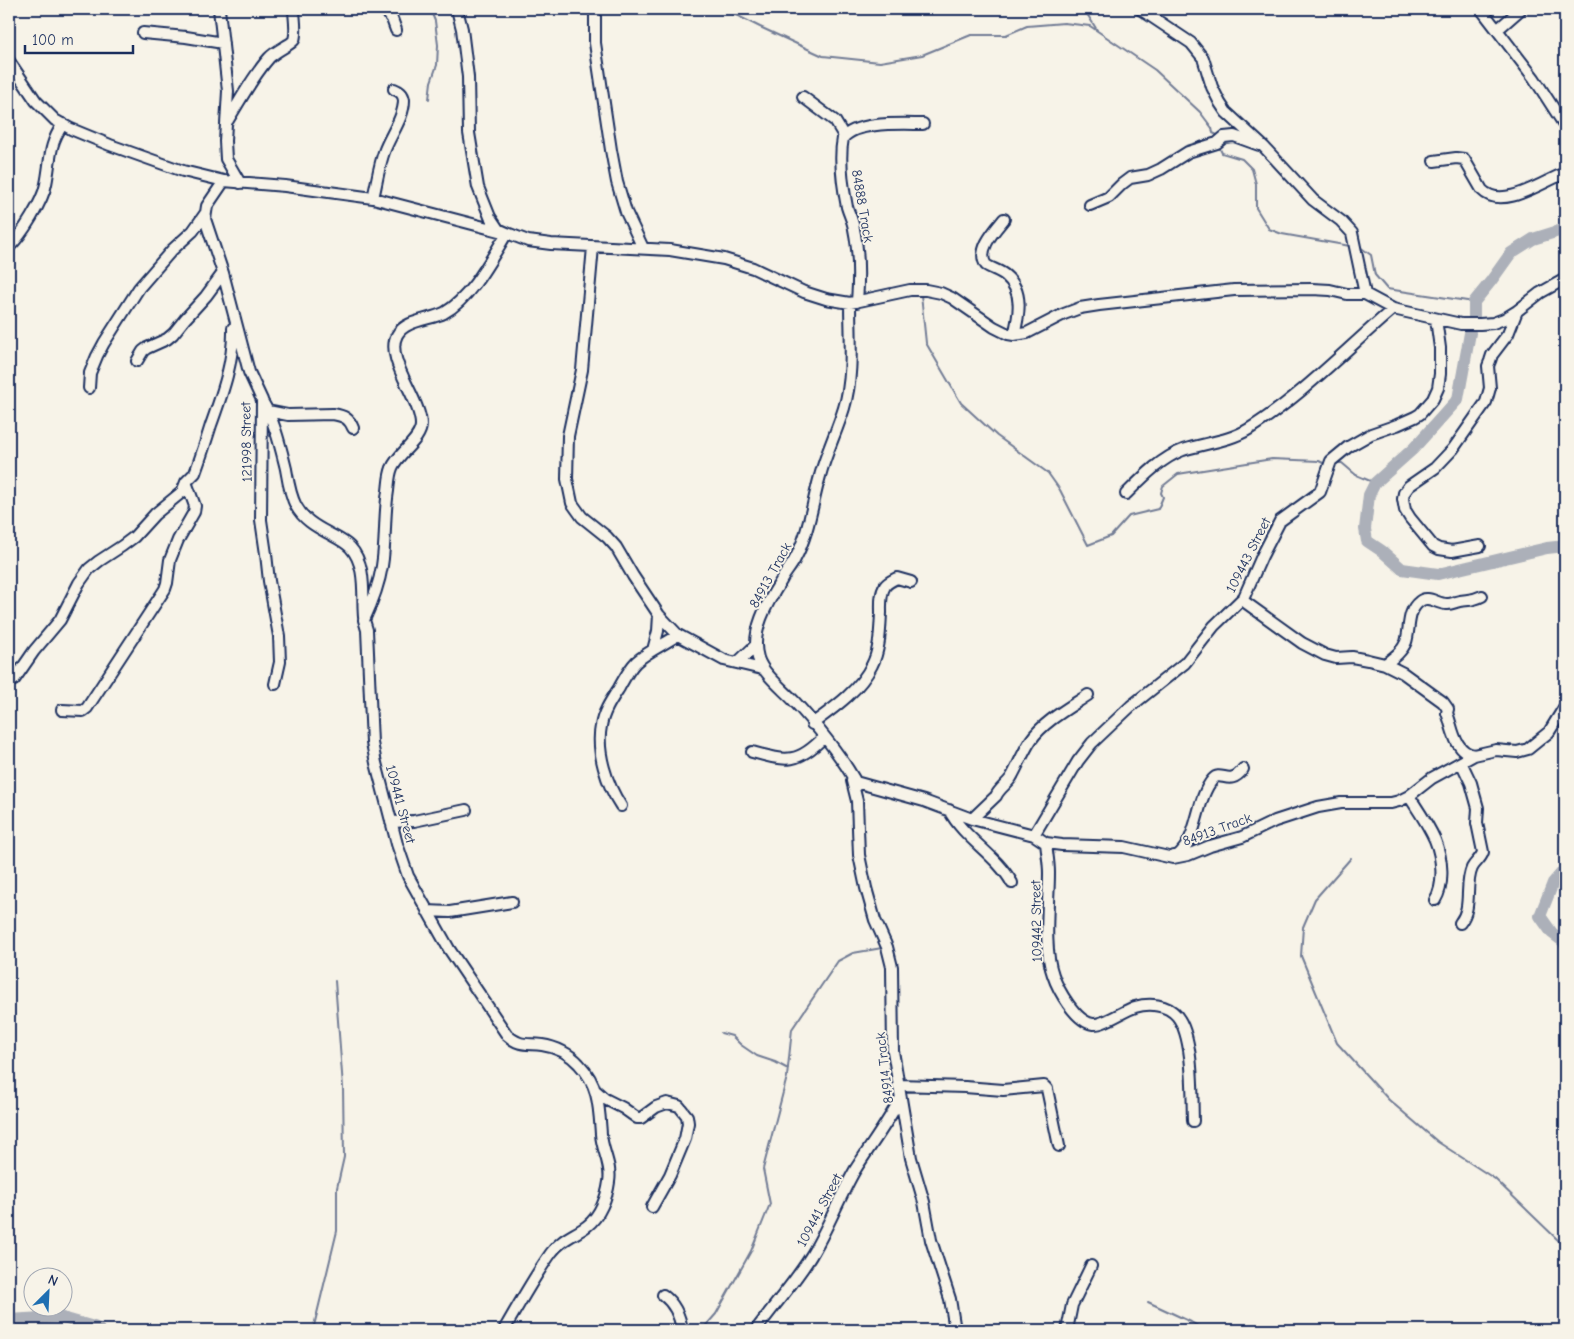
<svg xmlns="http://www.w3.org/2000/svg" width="1574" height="1339" font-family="'Comic Neue',sans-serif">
<rect width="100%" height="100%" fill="#f7f3e8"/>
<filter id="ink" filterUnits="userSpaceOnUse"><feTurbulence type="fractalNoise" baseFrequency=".02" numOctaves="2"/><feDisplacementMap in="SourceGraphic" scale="10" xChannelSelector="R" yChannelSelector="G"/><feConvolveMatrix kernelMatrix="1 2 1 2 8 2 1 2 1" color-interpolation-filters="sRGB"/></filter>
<g filter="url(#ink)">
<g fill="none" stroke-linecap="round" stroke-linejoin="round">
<path stroke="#727c95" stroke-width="2" d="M 726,9 L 730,12 L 760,27 L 823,56 L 880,62 L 922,55 L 971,35 L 1006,35 L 1027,26 L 1064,23 L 1090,26 L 1155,70 L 1200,112 L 1212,128 L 1213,133 L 1219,136
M 1084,9 L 1097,30
M 429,99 L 431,82 L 437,65 L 438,45 L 435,21 L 430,9
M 1218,145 L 1222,153 L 1242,159 L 1252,169 L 1256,184 L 1256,208 L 1269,229 L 1282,234 L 1350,246
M 1358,247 L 1360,247 L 1371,255 L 1375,275 L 1387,289 L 1474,302
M 921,295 L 926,343 L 961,403 L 997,436 L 1048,473 L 1060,490 L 1088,545 L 1111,536 L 1129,516 L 1158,509 L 1163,497 L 1161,493 L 1163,486 L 1178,474 L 1272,459 L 1319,461 L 1325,464
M 1335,463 L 1342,463 L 1356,475 L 1375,483
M 1351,858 L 1315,899 L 1303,927 L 1301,956 L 1337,1043 L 1389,1100 L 1438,1142 L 1495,1179 L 1560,1242 L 1565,1244
M 721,1033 L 732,1036 L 741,1045 L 757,1056 L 775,1062 L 788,1069
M 1148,1302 L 1191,1322 L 1205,1330
M 313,1330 L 337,1231 L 337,1188 L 344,1157 L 343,1087 L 335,981
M 702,1330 L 716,1314 L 751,1251 L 770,1204 L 763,1169 L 787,1077 L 792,1029 L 838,961 L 853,953 L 882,948"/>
<path stroke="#acb0b9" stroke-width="12" d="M 1474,319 L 1474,302 L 1491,281 L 1511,253 L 1533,239 L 1565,229
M 1470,333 L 1458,399 L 1413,449 L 1375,483 L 1369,495 L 1365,529 L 1367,541 L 1382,551 L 1402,569 L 1438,574 L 1547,548 L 1565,546
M 1565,869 L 1553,883 L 1540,916 L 1552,933 L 1564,942 L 1565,945
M 9,1320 L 59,1317 L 94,1327 L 99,1330"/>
<defs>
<path id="minor" d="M 219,9 L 228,91 L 225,141 L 226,159 L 240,183
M 384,9 L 392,19 L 396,30
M 457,9 L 462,29 L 468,77 L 469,133 L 478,187 L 490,217 L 498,229 L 507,233 C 491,259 471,298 444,313 C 430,320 405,320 397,335 C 384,359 421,399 421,425 C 421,440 398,453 392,468 C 389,475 389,483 388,491 C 384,516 386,541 382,566 C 379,585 372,603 364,620 L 367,630 L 372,743 L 376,763 L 397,844 L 408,876 L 449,949 L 507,1035 C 520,1047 527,1043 542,1045 C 556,1047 570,1054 579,1064 C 599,1085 599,1107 601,1134 C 602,1151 612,1165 609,1182 C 607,1197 600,1216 587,1226 C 575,1235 561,1239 551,1253 C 534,1277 519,1304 504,1330
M 595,9 L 595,43 L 611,150 L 617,182 L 626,212 L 643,248
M 1140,9 L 1191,43 L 1203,58 L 1212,87 L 1220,103 L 1226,112 L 1264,147 L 1313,200 L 1341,221 L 1352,233 L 1365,294
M 1481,9 L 1534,78 L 1565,126
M 1497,30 L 1521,9
M 143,33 L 186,37 L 223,43
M 9,61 L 36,101 L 55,120 L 71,129 L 110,145 L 183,171 L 224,181 L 285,186 L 373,198 L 507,233 L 528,241 L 551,244 L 670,250 L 724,259 L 753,268 L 804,292 L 826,299 L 850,303 L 910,290 L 926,290 L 941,293 L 952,298 L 994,327 L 1008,334 L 1014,335 L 1027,333 L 1064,314 L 1080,308 L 1099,305 L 1234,290 L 1312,289 L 1330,290 L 1347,294 L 1365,294 L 1393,309 L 1461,324 L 1480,324 L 1493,323 L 1504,319 L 1517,311 L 1540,293 L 1565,279
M 803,97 L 835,121 L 844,136
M 228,120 C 241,99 253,76 269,58 C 275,51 292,44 294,40 C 297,31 294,18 294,9
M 1434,161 L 1456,158 L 1464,159 L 1482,190 C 1502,211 1544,181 1565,173
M 224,181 L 207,206 L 205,219 L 223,273 L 249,372 L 262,400 L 261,520 L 266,554 L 269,581 L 279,636 L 280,662 L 275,684
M 373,198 C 377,182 379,166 384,152 C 390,135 404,118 404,100 C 403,93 399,91 394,89
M 1090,205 L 1109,197 L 1122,184 L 1130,178 L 1148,175 L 1161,169 L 1188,152 L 1217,143 L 1224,137 L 1234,136 L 1259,145
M 1004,219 C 995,230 976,250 986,265 C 992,269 1001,271 1006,276 C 1024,291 1019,316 1014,335
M 9,247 C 22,235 43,201 46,184 C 51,160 48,146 63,124
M 593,247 L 582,370 L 568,436 L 567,479 L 572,503 L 582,517 L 607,537 L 616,547 L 633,576 L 659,615 L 678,635 L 724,660 L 762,669
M 857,302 C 859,277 859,253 854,229 C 853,221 849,214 847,207 C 843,187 839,158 843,138 C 856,121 902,124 923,124
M 850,303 C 850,338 854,375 844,408 C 837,431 826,453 820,476 C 812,504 809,533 795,559 C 791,567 785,573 781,581 C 767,603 750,632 758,658 C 763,674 783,689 794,701 C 815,724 839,753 854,779 L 852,781 L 857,801 L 859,855 L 866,888 L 875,920 L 887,947 L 892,967 L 893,1051 L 911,1158 L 924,1202 L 931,1240 L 950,1299 L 955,1330
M 137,361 L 143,351 L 147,348 L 167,339 L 173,334 L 185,319 L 206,296 L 223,273
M 89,388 L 90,373 L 97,356 L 104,343 L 139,288 L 172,250 L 193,231 L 205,214
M 262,401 C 275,422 280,445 286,469 C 288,481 290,495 296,506 C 303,519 315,526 328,533 C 335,537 344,541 350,547 C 367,565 362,595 364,617
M 268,411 L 288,415 L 333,414 C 344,416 349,418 353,428
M 1126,494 C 1142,478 1161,458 1183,450 C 1205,443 1230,441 1249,429 C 1302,396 1346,349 1393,309
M 1480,546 L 1452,551 L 1439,549 L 1433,546 L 1410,518 L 1405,510 L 1403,499 L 1404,493 L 1409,486 L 1435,468 L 1453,449 L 1486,402 L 1490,388 L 1488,366 L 1490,361 L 1492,355 L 1508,334 L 1517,311
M 1242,600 L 1302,643 L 1325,655 L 1336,658 L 1352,657 L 1368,660 L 1385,664 L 1403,673 L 1443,702 L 1448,709 L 1447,713 C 1453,728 1454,752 1474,755
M 653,650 L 658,631 L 659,615
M 737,663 L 756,645
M 1385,664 C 1393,658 1402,652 1406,642 C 1410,630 1407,611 1419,602 C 1428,594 1438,605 1448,604 C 1451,604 1453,603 1456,602 C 1466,599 1470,602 1482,596
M 14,680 L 34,651 L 60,620 L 79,583 L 89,569 L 99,561 L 122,546 L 134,537 L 155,514 L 182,492 L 186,482 L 195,473 C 201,457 206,441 211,425 C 222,394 234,362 233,328
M 62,710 L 83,711 L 87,708 L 165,589 L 167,583 L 170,560 L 178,540 L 194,512 L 195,506 L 186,482
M 812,724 C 834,708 860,690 872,665 C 880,650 880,630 881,613 C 881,604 880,594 885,586 C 888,582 893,580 897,578 L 911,582
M 752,752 C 786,761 797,765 824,737
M 852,781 L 924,801 L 972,819 L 1034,835 L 1046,843 L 1062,845 L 1124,847 L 1173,858 L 1188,855 L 1210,846 L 1242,837 L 1275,821 L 1318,807 L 1341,803 L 1391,803 L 1399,801 L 1409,796 L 1432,778 L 1474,755 L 1496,750 L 1517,752 L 1528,749 L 1549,732 L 1565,706
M 1409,796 C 1418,810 1428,824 1435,840 C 1442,857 1445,884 1435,900
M 621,806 C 607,785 596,752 601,726 C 603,712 612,699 619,688 C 624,679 629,669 636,662 C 648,651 665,644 678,635
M 949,810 C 964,839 996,854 1012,883
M 972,819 L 996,796 C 999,789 1006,785 1011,778 C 1018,766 1023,752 1031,740 C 1043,722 1070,707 1088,695
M 391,822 L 414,821 L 466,810
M 1034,835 L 1078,761 L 1092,743 L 1131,706 L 1185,663 L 1214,626 L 1244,597 L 1262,556 L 1280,521 L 1320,492 L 1331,461 L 1348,447 L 1371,434 L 1397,425 L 1415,417 L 1420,414 L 1433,399 L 1438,388 L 1440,374 L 1440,348 L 1436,319
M 1046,843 C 1047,853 1049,863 1049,873 C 1049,903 1043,948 1053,975 C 1058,990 1076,1022 1093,1024 C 1104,1025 1123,1011 1135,1007 C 1149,1003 1167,1004 1177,1016 C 1194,1037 1192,1094 1193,1121
M 1174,856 L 1177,856 C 1199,839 1195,800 1213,779 C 1221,770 1230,787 1243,769
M 427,911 L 450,912 L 512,902
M 1460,923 C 1473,907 1464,886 1472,868 C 1475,862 1481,859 1483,852 L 1477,823 L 1478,808 L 1471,783 L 1461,762
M 898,1085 L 965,1087 L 1003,1090 L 1044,1086 L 1047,1089 L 1059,1146
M 596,1091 L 605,1099 L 623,1108 L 637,1118 L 641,1118 L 656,1107 L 667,1103 L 679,1106 L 687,1116 L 688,1123 L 685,1139 L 670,1175 L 652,1207
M 663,1295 C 675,1304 680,1316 682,1330
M 756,1330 C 774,1305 795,1282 811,1256 C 828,1228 839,1198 855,1170 C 870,1146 887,1124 900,1099
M 1067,1330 L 1072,1305 L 1091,1266"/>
</defs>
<use href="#minor" stroke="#1b2f5e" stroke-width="14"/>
<use href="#minor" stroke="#f7f3e8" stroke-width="10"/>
</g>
</g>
<g text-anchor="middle" stroke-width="4" stroke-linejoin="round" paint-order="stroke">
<g font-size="14" fill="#1b2f5e" stroke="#f7f3e8">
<text transform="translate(863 206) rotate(80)" y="5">84888 Track</text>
<text transform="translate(246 442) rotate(-91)" y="5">121998 Street</text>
<text transform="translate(1248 555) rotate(-63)" y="5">109443 Street</text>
<text transform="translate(770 575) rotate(-61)" y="5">84913 Track</text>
<text transform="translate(401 804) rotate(75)" y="5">109441 Street</text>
<text transform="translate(1217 829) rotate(-20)" y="5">84913 Track</text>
<text transform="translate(1036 921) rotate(-91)" y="5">109442 Street</text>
<text transform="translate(884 1068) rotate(-97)" y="5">84914 Track</text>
<text transform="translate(819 1210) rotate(-62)" y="5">109441 Street</text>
</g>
</g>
<rect width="1574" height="1339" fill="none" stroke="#f7f3e8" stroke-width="30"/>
<rect x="15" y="15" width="1544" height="1309" fill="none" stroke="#1b2f5e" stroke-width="2" filter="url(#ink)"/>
<g transform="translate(48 1292) rotate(24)"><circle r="24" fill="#f7f3e8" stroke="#9fa5b1"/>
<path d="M0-4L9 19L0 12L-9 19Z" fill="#1f6fb2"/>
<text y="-8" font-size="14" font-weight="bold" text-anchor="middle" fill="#1b2f5e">N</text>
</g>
<path d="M25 45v8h108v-8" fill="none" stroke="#1b2f5e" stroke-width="2.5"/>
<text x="32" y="45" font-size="15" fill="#1b2f5e" stroke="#f7f3e8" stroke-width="4" paint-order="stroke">100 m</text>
</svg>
